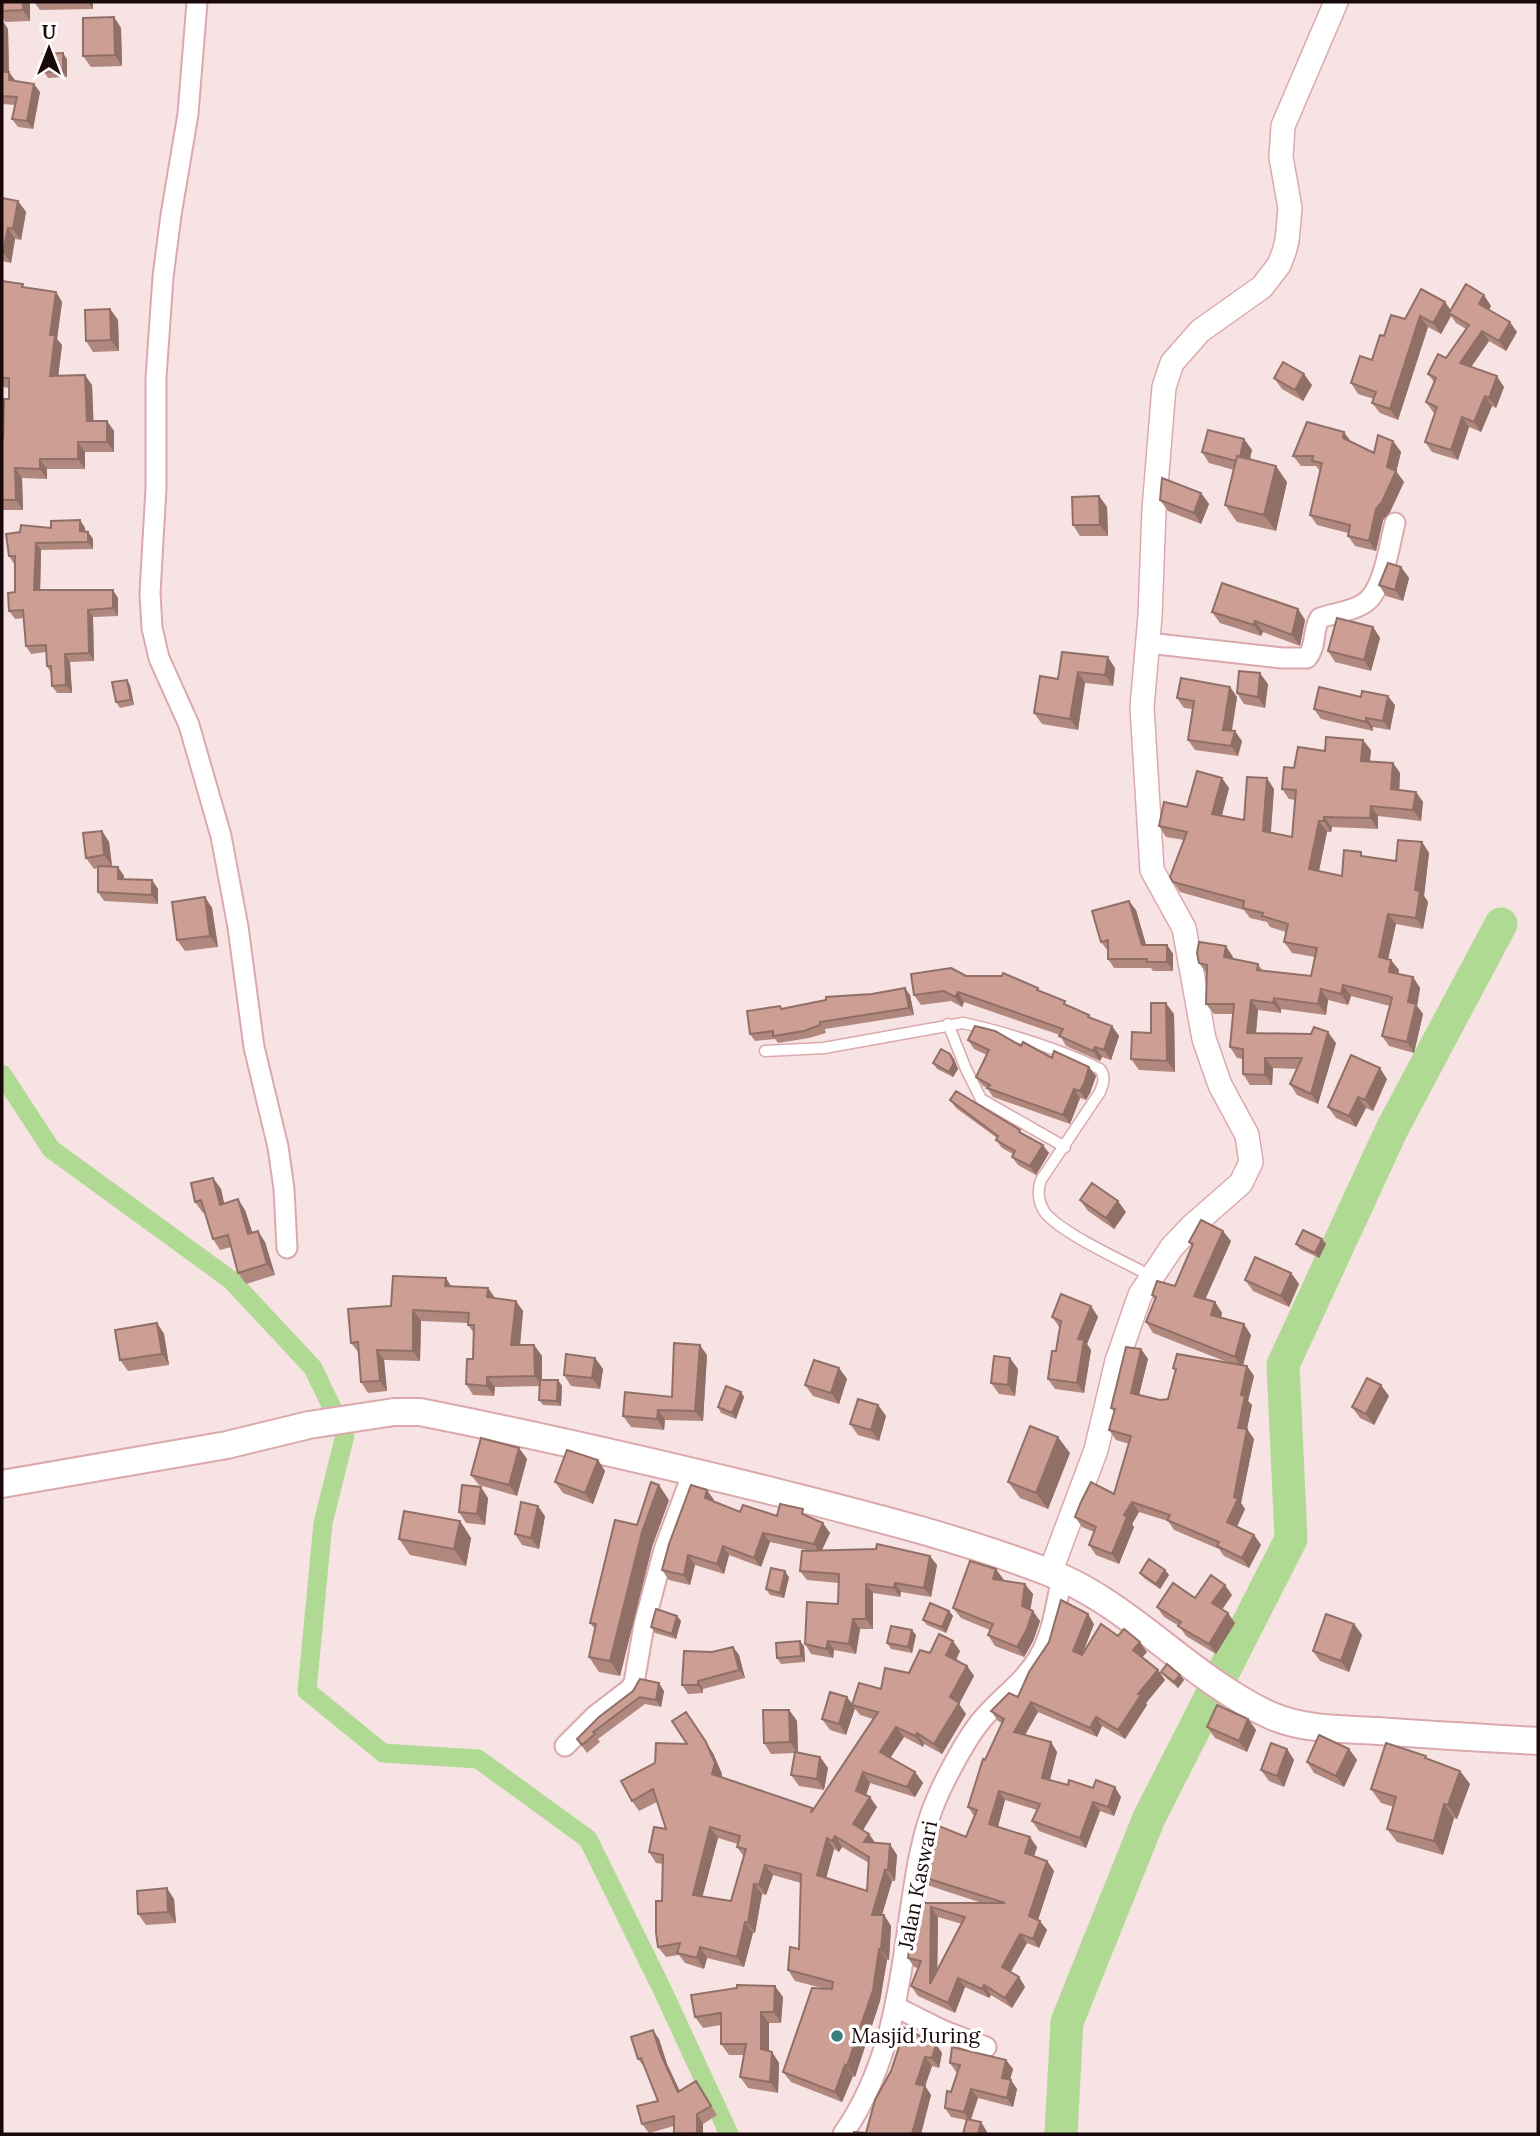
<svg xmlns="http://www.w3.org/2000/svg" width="1540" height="2136" font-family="Lora,serif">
<rect width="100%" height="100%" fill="#f8e3e4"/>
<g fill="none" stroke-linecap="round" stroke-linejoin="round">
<path stroke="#b0da94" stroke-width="19" d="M 2,1074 L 51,1149 L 231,1280 L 313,1368 L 345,1435 L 323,1523 L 307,1691 L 383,1753 L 478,1759 L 588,1839 L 661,1987 L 729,2134"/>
<path stroke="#b0da94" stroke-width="33" d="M 1061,2134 L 1067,2022 L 1149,1818 L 1291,1539 L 1283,1365 L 1392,1129 L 1501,924"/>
<defs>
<path id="service" d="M 948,1024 L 966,1069 L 981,1099 L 1065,1147
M 765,1051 L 824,1048 L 963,1023 C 1005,1032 1062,1050 1100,1069 C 1106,1077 1103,1084 1100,1092 L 1041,1180 C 1037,1192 1038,1201 1044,1211 C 1058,1232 1127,1263 1151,1276"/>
<path id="minor" d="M 197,2 L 188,114 L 171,215 L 163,277 L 156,378 L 156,488 L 150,593 L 152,628 L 159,658 L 189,725 L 221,836 L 238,927 L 254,1047 L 278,1147 L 284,1189 L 287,1248
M 1148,643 L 1282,658 L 1307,658 C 1317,646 1312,630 1320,618 C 1334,613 1350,612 1363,604 C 1384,592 1389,545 1395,523
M 565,1746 L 596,1715 L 630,1689 L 634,1683 L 644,1625 L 664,1550 L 693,1472
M 896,2007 L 942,2030 L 986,2047
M 843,2134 C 888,2070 899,1994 909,1919 C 915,1879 920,1838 936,1800 C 944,1781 964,1743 977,1726 C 995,1701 1025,1683 1040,1655 C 1053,1632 1056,1603 1062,1578"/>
<path id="tertiary" d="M 1050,1573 L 1096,1450 L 1117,1361 L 1140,1295 L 1172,1247 L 1191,1227 L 1241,1183 L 1251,1162 L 1247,1135 L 1220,1085 L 1204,1039 L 1184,928 L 1152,870 L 1142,707 L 1150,616 L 1154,510 L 1164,387 L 1172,363 L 1200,331 L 1262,287 L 1279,265 L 1284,252 L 1287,241 L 1290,208 L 1281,157 L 1283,126 L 1336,2"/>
<path id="secondary" d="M 2,1484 L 227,1445 L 309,1425 L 394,1412 L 420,1412 C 536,1435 653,1462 768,1490 C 862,1514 957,1537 1048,1572 C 1130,1603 1191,1680 1272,1716 C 1304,1730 1344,1729 1378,1731 C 1431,1735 1485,1738 1538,1741"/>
</defs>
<use href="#service" stroke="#dba9ad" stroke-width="13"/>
<use href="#minor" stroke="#dba9ad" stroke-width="23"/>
<use href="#tertiary" stroke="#dba9ad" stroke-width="26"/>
<use href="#secondary" stroke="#dba9ad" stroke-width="30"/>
<use href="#service" stroke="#fff" stroke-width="10"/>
<use href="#minor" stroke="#fff" stroke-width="19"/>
<use href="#tertiary" stroke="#fff" stroke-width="23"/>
<use href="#secondary" stroke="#fff" stroke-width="26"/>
</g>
<path fill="#b0887e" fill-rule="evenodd" d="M 2,2 L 30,2 L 30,21 L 5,22 L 2,16 Z
M 34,2 L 93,2 L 93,9 L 40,10 Z
M 114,17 L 121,28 L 122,66 L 91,67 L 83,56 Z
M 2,20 L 8,29 L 9,72 L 15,81 L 40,92 L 33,129 L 18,127 L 12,119 L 15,105 L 2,104 Z
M 67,59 L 67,77 L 48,78 L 44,72 Z
M 2,198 L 18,201 L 26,212 L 21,240 L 15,239 L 11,263 L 2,261 Z
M 2,281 L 25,288 L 56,292 L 62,302 L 57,339 L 62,345 L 58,376 L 92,385 L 93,421 L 107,421 L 114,431 L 114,452 L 85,452 L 85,469 L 47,469 L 47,479 L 22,478 L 23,510 L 2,510 L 2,438 L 3,438 L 9,399 L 9,388 L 2,387 Z
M 1491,306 L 1489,310 L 1517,332 L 1506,351 L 1489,341 L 1471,367 L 1504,387 L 1496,408 L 1492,406 L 1481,432 L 1469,427 L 1458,460 L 1432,452 L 1425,442 L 1435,413 L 1433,412 L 1426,402 L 1434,382 L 1428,374 L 1446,358 L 1466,329 L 1456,323 L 1451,316 L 1441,334 L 1428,327 L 1398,420 L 1380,413 L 1372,403 L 1374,399 L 1358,394 L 1351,383 L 1372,360 L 1384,336 L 1405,319 L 1451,310 Z
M 110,309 L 118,320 L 119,351 L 93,352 L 86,341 Z
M 1274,378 L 1312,385 L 1303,401 L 1282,389 Z
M 1244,439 L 1252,450 L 1250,459 L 1287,482 L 1276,531 L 1237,522 L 1225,505 L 1234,470 L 1209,463 L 1202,452 Z
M 1393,441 L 1401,452 L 1396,471 L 1404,482 L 1390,512 L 1383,520 L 1376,551 L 1355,546 L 1348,536 L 1348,533 L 1317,525 L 1310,515 L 1320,471 L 1316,466 L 1301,466 L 1293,456 L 1351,442 L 1374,453 Z
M 1201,493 L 1209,504 L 1201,524 L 1168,511 L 1160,500 Z
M 1099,496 L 1107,507 L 1108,536 L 1080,536 L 1073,525 Z
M 80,520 L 85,528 L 85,531 L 88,532 L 93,539 L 93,549 L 41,550 L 40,590 L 118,598 L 118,616 L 93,617 L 94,661 L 70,662 L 72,693 L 57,693 L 52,686 L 51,673 L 47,666 L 46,652 L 31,654 L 26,646 L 24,618 L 15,619 L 9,611 L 15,592 L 15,564 L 14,564 L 9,556 L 51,528 Z
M 1401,567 L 1409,578 L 1403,601 L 1386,596 L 1379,585 Z
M 1298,609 L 1305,620 L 1300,646 L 1263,632 L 1261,636 L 1220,623 L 1212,612 Z
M 1373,627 L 1380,638 L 1371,671 L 1335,662 L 1328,651 Z
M 1062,652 L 1115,668 L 1113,686 L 1085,683 L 1078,730 L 1042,724 L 1034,713 L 1058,679 Z
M 1268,684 L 1265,708 L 1244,704 L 1237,693 Z
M 130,685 L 134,705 L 120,708 L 116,702 Z
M 1230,687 L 1237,697 L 1232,731 L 1242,741 L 1238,756 L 1195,750 L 1188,740 L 1193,709 L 1184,708 L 1177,698 Z
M 1395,705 L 1390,730 L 1373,727 L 1373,731 L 1321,719 L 1314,709 Z
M 1371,750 L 1370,761 L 1393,763 L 1400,773 L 1399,790 L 1416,792 L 1423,802 L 1421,821 L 1378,816 L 1378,829 L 1332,827 L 1331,832 L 1327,832 L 1319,871 L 1342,876 L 1364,856 L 1396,861 L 1422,842 L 1429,853 L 1424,896 L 1428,902 L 1423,929 L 1396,924 L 1388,959 L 1399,970 L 1398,974 L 1413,977 L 1420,988 L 1417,1006 L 1423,1014 L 1414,1053 L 1389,1046 L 1382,1036 L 1390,1006 L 1351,996 L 1348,1005 L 1328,1000 L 1326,1015 L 1281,1009 L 1281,1013 L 1258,1010 L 1256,1033 L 1336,1043 L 1318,1104 L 1297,1095 L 1290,1084 L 1297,1069 L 1273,1068 L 1272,1085 L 1250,1085 L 1243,1074 L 1243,1059 L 1237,1058 L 1230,1047 L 1233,1014 L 1214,1014 L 1206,1004 L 1207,974 L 1199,963 L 1233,957 L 1233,959 L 1258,964 L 1263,971 L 1311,976 L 1315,957 L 1292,953 L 1284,942 L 1286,932 L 1270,927 L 1267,922 L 1250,918 L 1244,910 L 1180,892 L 1173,882 L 1184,840 L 1166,837 L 1159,826 L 1187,807 L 1229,788 L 1222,816 L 1244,820 L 1274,789 L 1271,832 L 1292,837 L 1295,800 L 1289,799 L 1282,789 L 1294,768 L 1325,751 Z
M 102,831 L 109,842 L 112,866 L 118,867 L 124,876 L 124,879 L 152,880 L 158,889 L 158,904 L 104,901 L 98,892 L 98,868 L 94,869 L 86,858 Z
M 205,897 L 212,908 L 218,947 L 185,951 L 177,940 Z
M 1136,910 L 1146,945 L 1167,945 L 1173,954 L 1173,971 L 1153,971 L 1151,968 L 1114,968 L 1108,959 L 1108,951 L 1101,942 Z
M 966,976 L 1040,992 L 1070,1007 L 1089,1015 L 1092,1019 L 1112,1026 L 1119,1036 L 1111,1060 L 1102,1057 L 1100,1061 L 1066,1046 L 1060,1035 L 964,1002 L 962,1007 L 951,1001 L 921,1005 L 914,995 Z
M 910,995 L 914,1015 L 825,1029 L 826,1033 L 809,1038 L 778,1043 L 775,1039 L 755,1041 L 750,1034 L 780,1006 L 782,1009 Z
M 1174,1014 L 1175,1072 L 1139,1070 L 1131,1059 Z
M 968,1040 L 1021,1046 L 1052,1058 L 1089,1067 L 1096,1076 L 1090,1093 L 1086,1100 L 1080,1098 L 1070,1124 L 993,1097 L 987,1088 L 983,1086 L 976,1077 L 987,1055 L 974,1049 Z
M 950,1054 L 954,1059 L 958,1069 L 953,1077 L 937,1069 L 933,1063 Z
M 1387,1079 L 1373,1111 L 1366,1108 L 1356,1127 L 1336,1118 L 1328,1107 Z
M 950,1100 L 1022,1134 L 1049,1153 L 1036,1175 L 1018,1165 L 1012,1157 L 1013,1154 L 1002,1148 L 996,1140 L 997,1138 L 956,1108 Z
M 213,1178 L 221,1189 L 224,1203 L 245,1210 L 252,1232 L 265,1242 L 275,1275 L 246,1284 L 238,1273 L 231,1247 L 220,1250 L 213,1239 L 204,1212 L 203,1213 L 195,1202 Z
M 1080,1200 L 1126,1212 L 1114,1229 L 1088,1211 Z
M 1322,1239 L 1326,1244 L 1319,1258 L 1300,1249 L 1296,1244 Z
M 1231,1241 L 1205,1299 L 1215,1302 L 1222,1313 L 1221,1317 L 1251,1335 L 1243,1366 L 1247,1366 L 1254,1376 L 1248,1401 L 1252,1405 L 1247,1429 L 1254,1439 L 1241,1503 L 1245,1509 L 1237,1527 L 1254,1535 L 1261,1545 L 1249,1568 L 1224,1556 L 1219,1549 L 1174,1530 L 1168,1521 L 1139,1512 L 1132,1524 L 1134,1527 L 1119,1564 L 1096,1555 L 1089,1545 L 1094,1532 L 1082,1527 L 1075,1517 L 1114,1494 L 1129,1444 L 1116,1440 L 1109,1430 L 1114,1412 L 1111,1408 L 1141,1349 L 1148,1359 L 1139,1395 L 1160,1400 L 1168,1399 L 1175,1371 L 1173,1368 L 1232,1364 L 1153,1333 L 1146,1322 L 1155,1300 L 1152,1295 L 1175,1286 L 1192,1246 L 1189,1242 Z
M 1291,1273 L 1299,1284 L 1289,1307 L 1253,1291 L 1245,1280 Z
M 452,1286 L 488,1288 L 495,1298 L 523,1311 L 520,1345 L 534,1345 L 542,1356 L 542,1380 L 558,1380 L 562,1386 L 561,1406 L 543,1405 L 539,1400 L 540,1386 L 495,1387 L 494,1396 L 473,1395 L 466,1384 L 473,1359 L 474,1333 L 468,1325 L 468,1323 L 421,1321 L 420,1361 L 384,1360 L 387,1391 L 368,1393 L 361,1382 L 359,1353 L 351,1343 L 391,1306 Z
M 1091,1306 L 1098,1317 L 1087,1344 L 1091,1350 L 1084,1393 L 1055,1389 L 1048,1379 L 1056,1351 L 1060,1328 L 1052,1317 Z
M 157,1323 L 164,1334 L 169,1365 L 128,1371 L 120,1360 Z
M 707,1355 L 703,1421 L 665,1420 L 664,1430 L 631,1427 L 623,1416 L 672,1397 Z
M 595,1358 L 603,1369 L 600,1389 L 571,1386 L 564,1375 Z
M 839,1368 L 847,1379 L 839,1404 L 813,1396 L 805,1385 Z
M 1018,1369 L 1015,1396 L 999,1394 L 991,1383 Z
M 741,1392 L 744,1397 L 736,1419 L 721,1413 L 718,1407 Z
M 1389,1396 L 1374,1425 L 1360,1418 L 1352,1407 Z
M 878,1405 L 886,1416 L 879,1441 L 858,1435 L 850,1424 Z
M 519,1448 L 527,1459 L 517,1496 L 479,1485 L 471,1475 Z
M 1070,1453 L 1048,1509 L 1020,1498 L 1008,1482 Z
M 598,1460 L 605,1471 L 593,1504 L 563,1493 L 555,1482 Z
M 488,1498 L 485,1525 L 466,1523 L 459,1512 Z
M 669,1500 L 652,1547 L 620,1676 L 599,1672 L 589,1657 L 595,1629 L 590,1623 L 637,1525 Z
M 714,1500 L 713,1501 L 740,1512 L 777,1516 L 809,1517 L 830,1533 L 822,1550 L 937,1565 L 931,1597 L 901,1592 L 900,1597 L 873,1593 L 873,1629 L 860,1629 L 856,1654 L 834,1650 L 833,1658 L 811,1654 L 805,1644 L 838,1604 L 839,1583 L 807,1580 L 800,1571 L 806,1550 L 770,1542 L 761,1567 L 729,1555 L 724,1574 L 695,1565 L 690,1585 L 669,1580 L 662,1570 Z
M 545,1516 L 539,1549 L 522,1545 L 515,1534 Z
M 460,1521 L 471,1538 L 466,1566 L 410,1555 L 399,1539 Z
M 1165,1570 L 1169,1575 L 1160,1589 L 1144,1578 L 1140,1573 Z
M 789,1577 L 784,1598 L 770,1595 L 766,1589 Z
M 1004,1580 L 1033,1594 L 1030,1610 L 1040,1621 L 1033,1641 L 1024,1657 L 995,1646 L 988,1635 L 990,1630 L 961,1618 L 953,1608 Z
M 1232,1595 L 1222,1609 L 1235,1623 L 1216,1654 L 1186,1636 L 1179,1626 L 1164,1617 L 1157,1607 Z
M 949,1611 L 953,1616 L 946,1633 L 927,1625 L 923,1620 Z
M 677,1616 L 681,1621 L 676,1639 L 655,1633 L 651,1627 Z
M 1094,1624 L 1082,1655 L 1118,1636 L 1147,1652 L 1142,1657 L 1158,1670 L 1165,1680 L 1146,1703 L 1147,1705 L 1125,1739 L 1102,1726 L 1097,1737 L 1038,1712 L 1025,1735 L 1051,1742 L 1057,1752 L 1050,1780 L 1068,1785 L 1093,1788 L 1121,1797 L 1114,1816 L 1100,1811 L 1086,1848 L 1039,1831 L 1032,1821 L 1037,1810 L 1005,1800 L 998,1827 L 1037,1847 L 1034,1856 L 1047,1861 L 1054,1871 L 1038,1920 L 1047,1930 L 1039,1948 L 1027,1943 L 1011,1972 L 1019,1977 L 1025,1987 L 1012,2008 L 991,1995 L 989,1998 L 965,1987 L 955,2013 L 918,1996 L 911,1986 L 918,1968 L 914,1967 L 908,1958 L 916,1903 L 982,1903 L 927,1885 L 920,1876 L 928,1844 L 926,1842 L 966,1837 L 974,1816 L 968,1807 L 985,1760 L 1002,1723 L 998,1721 L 991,1711 L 1018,1697 ZM 938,1917 L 962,1924 L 937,1971 Z
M 1354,1624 L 1362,1635 L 1349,1672 L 1320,1661 L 1313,1651 Z
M 916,1635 L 912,1653 L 891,1649 L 887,1643 Z
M 804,1646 L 805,1662 L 781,1664 L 777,1658 Z
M 733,1647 L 739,1655 L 745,1678 L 703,1689 L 703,1693 L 688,1694 L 682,1685 L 712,1652 Z
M 960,1651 L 956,1660 L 967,1666 L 974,1676 L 959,1704 L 966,1714 L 942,1754 L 924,1744 L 923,1747 L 904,1737 L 890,1758 L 915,1772 L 923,1783 L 915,1797 L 870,1783 L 866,1795 L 877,1807 L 863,1830 L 869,1834 L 875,1843 L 897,1855 L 895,1881 L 892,1881 L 882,1915 L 884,1915 L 891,1926 L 889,1960 L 887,1960 L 880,2001 L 855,2077 L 853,2076 L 842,2102 L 791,2082 L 783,2072 L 826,1989 L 795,1981 L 788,1970 L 799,1949 L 801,1883 L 773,1875 L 766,1895 L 762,1894 L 755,1933 L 753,1933 L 744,1967 L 707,1958 L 704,1969 L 685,1963 L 679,1955 L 666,1957 L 658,1947 L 662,1901 L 663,1864 L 656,1863 L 649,1852 L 666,1829 L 657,1802 L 639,1811 L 632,1801 L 713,1753 L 722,1774 L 721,1778 L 814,1810 L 873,1719 L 860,1715 L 852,1705 L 909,1673 L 930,1653 ZM 718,1838 L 738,1844 L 737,1847 L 744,1857 L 731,1901 L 702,1897 ZM 842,1847 L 869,1863 L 867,1891 L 826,1878 L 834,1849 L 839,1852 Z
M 1161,1672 L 1180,1675 L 1184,1680 L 1178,1688 L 1165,1677 Z
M 633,1691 L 664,1691 L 661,1707 L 645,1704 L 598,1739 L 600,1742 L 587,1753 L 577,1739 Z
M 847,1697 L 855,1708 L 846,1735 L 830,1730 L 822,1719 Z
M 789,1710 L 797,1721 L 798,1753 L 820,1757 L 828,1768 L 824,1790 L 799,1786 L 791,1775 L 795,1753 L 771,1754 L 764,1743 Z
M 1248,1719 L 1256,1730 L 1247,1752 L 1215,1738 L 1207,1727 Z
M 1287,1749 L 1294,1760 L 1284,1787 L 1269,1781 L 1261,1770 Z
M 1349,1749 L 1357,1760 L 1344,1787 L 1314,1773 L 1307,1762 Z
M 1429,1760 L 1460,1771 L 1470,1784 L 1457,1819 L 1454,1818 L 1443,1855 L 1397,1842 L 1387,1829 L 1394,1807 L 1381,1803 L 1371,1789 Z
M 174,1899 L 176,1923 L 146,1925 L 138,1914 Z
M 783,1997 L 781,2023 L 769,2023 L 769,2051 L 772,2052 L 779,2063 L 778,2093 L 748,2088 L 740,2077 L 744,2055 L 729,2055 L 721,2044 L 721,2025 L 703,2028 L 695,2017 Z
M 659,2039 L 667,2064 L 680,2091 L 696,2081 L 717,2115 L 703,2124 L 703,2134 L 674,2134 L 674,2126 L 649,2133 L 642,2124 L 658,2101 L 645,2068 L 638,2059 Z
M 896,2041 L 942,2053 L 939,2068 L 932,2066 L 925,2086 L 931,2095 L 921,2134 L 854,2134 L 866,2133 L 891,2071 L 899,2047 Z
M 1006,2060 L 1013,2069 L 1010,2080 L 1017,2089 L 1013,2107 L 978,2098 L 971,2120 L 981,2122 L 987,2132 L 966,2120 L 951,2117 L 945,2108 L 958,2072 L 956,2072 L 950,2063 Z"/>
<path fill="#906f67" d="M 23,2 L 30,2 L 30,21 L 23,10 Z
M 88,2 L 93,2 L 93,9 Z
M 114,17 L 121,28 L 122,66 L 115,55 Z
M 2,20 L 8,29 L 9,80 L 3,72 Z
M 63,53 L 67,59 L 67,77 L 63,72 Z
M 9,72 L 15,80 L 9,80 Z
M 34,84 L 40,92 L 33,129 L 27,121 Z
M 18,201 L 26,212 L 21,240 L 13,229 Z
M 8,228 L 15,239 L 11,263 L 3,252 Z
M 56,292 L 62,302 L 57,339 L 62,345 L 57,386 L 50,376 L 50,335 Z
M 1484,295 L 1491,306 L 1486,314 L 1479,304 Z
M 1445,302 L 1453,313 L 1449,313 L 1451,316 L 1441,334 L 1433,323 Z
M 110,309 L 118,320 L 119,351 L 111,340 Z
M 1420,316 L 1428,327 L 1398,420 L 1390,409 Z
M 1510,322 L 1517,332 L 1506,351 L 1499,341 Z
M 1482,331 L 1489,341 L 1467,373 L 1460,363 Z
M 1304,374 L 1312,385 L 1303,401 L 1295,390 Z
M 85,375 L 92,385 L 94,431 L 87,421 Z
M 1497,376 L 1504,387 L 1496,408 L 1489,398 Z
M 1485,396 L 1492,406 L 1481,432 L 1474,422 Z
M 1462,417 L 1469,427 L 1458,460 L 1451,450 Z
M 107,421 L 114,431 L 114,452 L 107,442 Z
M 1344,432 L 1352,443 L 1343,438 Z
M 1244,439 L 1252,450 L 1246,473 L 1238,462 Z
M 1393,441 L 1401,452 L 1396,473 L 1396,471 L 1404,482 L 1390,512 L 1383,520 L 1376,551 L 1369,541 Z
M 78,442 L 85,452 L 85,469 L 78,459 Z
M 40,459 L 47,469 L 47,479 L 40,469 Z
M 1276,466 L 1287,482 L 1276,531 L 1264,515 Z
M 15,468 L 22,478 L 23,510 L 16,500 Z
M 1201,493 L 1209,504 L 1201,524 L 1194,513 Z
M 1099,496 L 1107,507 L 1108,536 L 1100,525 Z
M 80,520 L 85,528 L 86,538 L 80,531 Z
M 88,532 L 93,539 L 93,549 L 88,542 Z
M 36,543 L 41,550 L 40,598 L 34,590 Z
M 1401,567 L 1409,578 L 1403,601 L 1395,590 Z
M 113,590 L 118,598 L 118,616 L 113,608 Z
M 1298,609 L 1305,620 L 1300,646 L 1292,635 Z
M 88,610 L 93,617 L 94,661 L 89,653 Z
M 1255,621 L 1263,632 L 1261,636 L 1254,625 Z
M 1373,627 L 1380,638 L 1371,671 L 1364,660 Z
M 65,654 L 70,662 L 72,693 L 66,685 Z
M 1108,657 L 1115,668 L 1113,686 L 1105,675 Z
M 1078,672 L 1085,683 L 1078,730 L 1070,719 Z
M 1260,673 L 1268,684 L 1265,708 L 1258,697 Z
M 127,680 L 130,685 L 134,705 L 131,700 Z
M 1230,687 L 1237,697 L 1230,740 L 1223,730 Z
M 1388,696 L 1395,705 L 1390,730 L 1383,721 Z
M 1366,718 L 1373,727 L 1373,731 L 1366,722 Z
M 1235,731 L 1242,741 L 1238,756 L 1231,746 Z
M 1363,740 L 1371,750 L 1368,772 L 1361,761 Z
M 1393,763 L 1400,773 L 1399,799 L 1391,789 Z
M 1222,778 L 1229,788 L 1219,825 L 1212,814 Z
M 1267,778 L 1274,789 L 1270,841 L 1263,831 Z
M 1416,792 L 1423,802 L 1421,821 L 1413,810 Z
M 1371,806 L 1378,816 L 1378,829 L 1370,818 Z
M 1324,817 L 1332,827 L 1331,832 L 1324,821 Z
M 1319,821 L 1327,832 L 1317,880 L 1309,869 Z
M 102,831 L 109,842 L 112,866 L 104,855 Z
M 1422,842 L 1429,853 L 1424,896 L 1428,902 L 1423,929 L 1416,918 L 1415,890 Z
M 118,867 L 124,876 L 124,888 L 118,879 Z
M 152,880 L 158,889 L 158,904 L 152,895 Z
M 205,897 L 212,908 L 218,947 L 210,936 Z
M 1129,901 L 1136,910 L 1149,955 L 1142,945 Z
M 1388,914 L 1396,924 L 1386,968 L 1379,957 Z
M 1167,945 L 1173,954 L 1173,971 L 1167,962 Z
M 1226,946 L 1233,957 L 1232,967 L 1224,957 Z
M 1391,960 L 1399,970 L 1396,983 L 1389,972 Z
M 1413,977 L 1420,988 L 1417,1006 L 1423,1014 L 1414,1053 L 1407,1042 L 1408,1002 Z
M 1343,985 L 1351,996 L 1348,1005 L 1341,994 Z
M 905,988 L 910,995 L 914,1015 L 909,1008 Z
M 1321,989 L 1328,1000 L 1326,1015 L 1318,1004 Z
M 958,992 L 964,1002 L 962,1007 L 955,997 Z
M 1274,998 L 1281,1009 L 1281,1013 L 1273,1003 Z
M 1251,1000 L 1258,1010 L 1255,1043 L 1247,1033 Z
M 1166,1003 L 1174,1014 L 1175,1072 L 1167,1061 Z
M 1112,1026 L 1119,1036 L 1111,1060 L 1104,1050 Z
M 1328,1032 L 1336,1043 L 1318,1104 L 1311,1094 Z
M 1095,1047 L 1102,1057 L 1100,1061 L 1093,1051 Z
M 950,1054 L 954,1059 L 958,1069 L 953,1077 L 949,1072 Z
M 1265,1058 L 1273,1068 L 1272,1085 L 1265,1075 Z
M 1089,1067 L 1096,1076 L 1090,1093 L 1086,1100 L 1080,1091 Z
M 1380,1068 L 1387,1079 L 1373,1111 L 1365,1100 Z
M 1074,1089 L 1080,1098 L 1070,1124 L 1063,1115 Z
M 1358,1097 L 1366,1108 L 1356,1127 L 1349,1116 Z
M 1043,1145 L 1049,1153 L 1036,1175 L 1030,1166 Z
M 213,1178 L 221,1189 L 227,1216 L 220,1205 Z
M 238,1199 L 245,1210 L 256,1244 L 248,1234 Z
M 1118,1201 L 1126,1212 L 1114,1229 L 1106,1218 Z
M 258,1231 L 265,1242 L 275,1275 L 267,1264 Z
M 1223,1231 L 1231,1241 L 1202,1307 L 1194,1296 Z
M 1322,1239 L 1326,1244 L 1319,1258 L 1315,1253 Z
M 1291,1273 L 1299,1284 L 1289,1307 L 1281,1296 Z
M 446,1278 L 453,1289 L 445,1286 Z
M 488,1288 L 495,1298 L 487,1297 Z
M 516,1301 L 523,1311 L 519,1356 L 511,1345 Z
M 1215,1302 L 1222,1313 L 1219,1325 L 1211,1315 Z
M 1091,1306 L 1098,1317 L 1087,1344 L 1091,1350 L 1084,1393 L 1077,1383 L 1078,1339 Z
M 413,1310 L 421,1321 L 420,1361 L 413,1351 Z
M 157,1323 L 164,1334 L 169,1365 L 162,1354 Z
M 1244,1324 L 1251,1335 L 1242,1368 L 1235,1357 Z
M 534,1345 L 542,1356 L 542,1386 L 535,1376 Z
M 700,1345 L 707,1355 L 703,1421 L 695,1411 Z
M 1141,1349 L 1148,1359 L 1137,1403 L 1131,1393 Z
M 377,1350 L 384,1360 L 387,1391 L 380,1381 Z
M 595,1358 L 603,1369 L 600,1389 L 592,1378 Z
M 1010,1358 L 1018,1369 L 1015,1396 L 1008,1385 Z
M 1247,1366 L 1254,1376 L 1248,1401 L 1252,1405 L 1245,1438 L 1238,1428 L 1241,1395 Z
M 839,1368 L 847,1379 L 839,1404 L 831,1393 Z
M 487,1377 L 495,1387 L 494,1396 L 487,1386 Z
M 558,1380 L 562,1386 L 561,1406 L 557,1401 Z
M 1381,1385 L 1389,1396 L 1374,1425 L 1366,1414 Z
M 741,1392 L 744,1397 L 736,1419 L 732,1413 Z
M 878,1405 L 886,1416 L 879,1441 L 871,1430 Z
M 658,1410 L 665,1420 L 664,1430 L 657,1419 Z
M 1247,1429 L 1254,1439 L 1241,1503 L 1245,1509 L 1234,1532 L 1227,1522 L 1234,1497 Z
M 1058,1437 L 1070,1453 L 1048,1509 L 1036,1493 Z
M 519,1448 L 527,1459 L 517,1496 L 509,1485 Z
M 598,1460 L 605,1471 L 593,1504 L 585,1493 Z
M 659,1485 L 669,1500 L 652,1547 L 620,1676 L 610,1661 L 642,1532 Z
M 481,1487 L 488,1498 L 485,1525 L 477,1514 Z
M 707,1490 L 714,1500 L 711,1507 L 705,1498 Z
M 1132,1502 L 1139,1512 L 1132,1524 L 1134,1527 L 1119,1564 L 1112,1554 L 1124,1515 Z
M 538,1506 L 545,1516 L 539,1549 L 531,1538 Z
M 460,1521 L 471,1538 L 466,1566 L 454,1549 Z
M 823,1523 L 830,1533 L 820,1554 L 814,1544 Z
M 763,1533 L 770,1542 L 761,1567 L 754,1558 Z
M 1254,1535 L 1261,1545 L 1249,1568 L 1242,1558 Z
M 723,1546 L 729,1555 L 724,1574 L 717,1564 Z
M 688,1555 L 695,1565 L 690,1585 L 684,1575 Z
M 930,1556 L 937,1565 L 931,1597 L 924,1588 Z
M 996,1569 L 1004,1580 L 1001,1590 L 993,1579 Z
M 1165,1570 L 1169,1575 L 1160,1589 L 1156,1584 Z
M 785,1571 L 789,1577 L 784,1598 L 780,1593 Z
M 895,1583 L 901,1592 L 900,1597 L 894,1588 Z
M 866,1584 L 873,1593 L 873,1629 L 866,1619 Z
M 1025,1584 L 1033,1594 L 1029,1617 L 1022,1606 Z
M 1225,1585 L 1232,1595 L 1219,1614 L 1212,1603 Z
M 949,1611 L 953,1616 L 946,1633 L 942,1627 Z
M 1033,1611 L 1040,1621 L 1033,1641 L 1024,1657 L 1017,1647 Z
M 1228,1613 L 1235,1623 L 1216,1654 L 1209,1644 Z
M 1088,1614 L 1094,1624 L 1080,1660 L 1073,1651 Z
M 677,1616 L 681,1621 L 676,1639 L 672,1634 Z
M 853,1619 L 860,1629 L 856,1654 L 849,1644 Z
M 1354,1624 L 1362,1635 L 1349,1672 L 1341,1661 Z
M 912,1630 L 916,1635 L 912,1653 L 908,1647 Z
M 800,1641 L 804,1646 L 805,1662 L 801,1656 Z
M 828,1641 L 834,1650 L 833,1658 L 826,1649 Z
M 953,1641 L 960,1651 L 953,1666 L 946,1655 Z
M 1140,1642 L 1147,1652 L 1140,1660 L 1133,1650 Z
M 733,1647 L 739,1655 L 745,1678 L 739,1670 Z
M 967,1666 L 974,1676 L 959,1704 L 966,1714 L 942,1754 L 934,1744 L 950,1697 Z
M 1158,1670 L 1165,1680 L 1146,1703 L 1147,1705 L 1125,1739 L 1118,1730 L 1138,1694 Z
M 1180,1675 L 1184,1680 L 1178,1688 L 1174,1682 Z
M 698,1681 L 703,1689 L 703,1693 L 698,1685 Z
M 659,1683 L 664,1691 L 661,1707 L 656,1700 Z
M 847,1697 L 855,1708 L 846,1735 L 839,1724 Z
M 1031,1702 L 1038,1712 L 1021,1742 L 1014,1732 Z
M 789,1710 L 797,1721 L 798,1753 L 790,1742 Z
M 1096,1717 L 1102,1726 L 1097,1737 L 1090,1728 Z
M 1248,1719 L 1256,1730 L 1247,1752 L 1239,1741 Z
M 693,1723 L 713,1753 L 722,1774 L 719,1785 L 712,1774 Z
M 896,1727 L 904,1737 L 887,1763 L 880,1752 Z
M 917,1733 L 924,1744 L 923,1747 L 915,1736 Z
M 1051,1742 L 1057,1752 L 1048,1787 L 1042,1778 Z
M 1287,1749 L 1294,1760 L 1284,1787 L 1277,1776 Z
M 1349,1749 L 1357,1760 L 1344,1787 L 1336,1776 Z
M 820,1757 L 828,1768 L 824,1790 L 817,1779 Z
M 1460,1771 L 1470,1784 L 1457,1819 L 1448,1805 Z
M 863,1772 L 870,1783 L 864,1802 L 856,1791 Z
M 915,1772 L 923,1783 L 915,1797 L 907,1787 Z
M 1115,1787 L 1121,1797 L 1114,1816 L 1108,1807 Z
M 999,1791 L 1005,1800 L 996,1834 L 989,1824 Z
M 870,1797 L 877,1807 L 860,1835 L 853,1824 Z
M 1093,1802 L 1100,1811 L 1086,1848 L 1080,1838 Z
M 1444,1804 L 1454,1818 L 1443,1855 L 1434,1841 Z
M 710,1827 L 718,1838 L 700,1906 L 693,1895 Z
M 869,1834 L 876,1844 L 864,1842 Z
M 835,1836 L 842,1847 L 839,1852 L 832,1841 Z
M 1030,1837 L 1037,1847 L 1032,1862 L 1025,1853 Z
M 827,1838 L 834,1849 L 824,1886 L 817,1875 Z
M 890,1844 L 897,1855 L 895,1881 L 888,1870 Z
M 1047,1861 L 1054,1871 L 1036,1926 L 1029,1916 Z
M 765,1865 L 773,1875 L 766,1895 L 759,1885 Z
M 885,1870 L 892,1881 L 879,1925 L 872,1915 Z
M 754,1884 L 762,1894 L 755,1933 L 748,1923 Z
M 167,1888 L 174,1899 L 176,1923 L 168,1912 Z
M 931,1907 L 938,1917 L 937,1994 L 930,1984 Z
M 884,1915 L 891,1926 L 889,1960 L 881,1950 Z
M 1040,1921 L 1047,1930 L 1039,1948 L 1033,1939 Z
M 745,1922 L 753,1933 L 744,1967 L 737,1957 Z
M 1020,1934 L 1027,1943 L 1008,1976 L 1002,1967 Z
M 700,1947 L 707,1958 L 704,1969 L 697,1958 Z
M 879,1949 L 887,1960 L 880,2001 L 855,2077 L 847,2066 Z
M 1019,1977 L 1025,1987 L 1012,2008 L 1005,1998 Z
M 958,1978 L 965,1987 L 955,2013 L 948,2003 Z
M 984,1985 L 991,1995 L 989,1998 L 982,1989 Z
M 775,1986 L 783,1997 L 781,2023 L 774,2012 Z
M 761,2012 L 769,2023 L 769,2060 L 761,2049 Z
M 653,2030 L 659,2039 L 667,2064 L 684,2101 L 678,2092 L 661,2055 Z
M 936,2044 L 942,2053 L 939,2068 L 932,2058 Z
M 772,2052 L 779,2063 L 778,2093 L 770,2082 Z
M 925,2057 L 932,2066 L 925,2086 L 931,2095 L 921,2134 L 912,2134 L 916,2084 Z
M 1006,2060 L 1013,2069 L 1008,2087 L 1002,2078 Z
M 845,2065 L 853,2076 L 842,2102 L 835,2092 Z
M 1011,2080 L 1017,2089 L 1013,2107 L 1007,2098 Z
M 971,2089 L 978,2098 L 970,2121 L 964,2112 Z
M 697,2114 L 703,2124 L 703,2134 L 698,2134 L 697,2133 Z
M 981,2122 L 987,2132 L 987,2134 L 978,2134 Z"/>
<path fill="#cd9e93" stroke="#906f67" stroke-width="2" fill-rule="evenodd" d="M 2,2 L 23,2 L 23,10 L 2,11 Z
M 114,17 L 115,55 L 83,56 L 83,18 Z
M 2,20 L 3,72 L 9,72 L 9,80 L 34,84 L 27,121 L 12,119 L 17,97 L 2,96 Z
M 63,53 L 63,72 L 44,72 L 43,54 Z
M 2,198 L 18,201 L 13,229 L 8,228 L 3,252 L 2,252 Z
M 2,281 L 23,284 L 22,287 L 56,292 L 50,335 L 55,335 L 50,376 L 85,375 L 87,421 L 107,421 L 107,442 L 78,442 L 78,459 L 40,459 L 40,469 L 15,468 L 16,500 L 2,500 L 2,438 L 3,438 L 4,399 L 9,399 L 9,378 L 2,378 Z
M 1466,284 L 1484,295 L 1479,304 L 1510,322 L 1499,341 L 1482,331 L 1460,363 L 1497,376 L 1489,398 L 1485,396 L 1474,422 L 1462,417 L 1451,450 L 1425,442 L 1437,407 L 1426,402 L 1436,378 L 1428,374 L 1438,354 L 1446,358 L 1469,325 L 1449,313 Z
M 1421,289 L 1445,302 L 1433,323 L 1420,316 L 1390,409 L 1372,403 L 1376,392 L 1351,383 L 1360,356 L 1372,360 L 1380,335 L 1384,336 L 1391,315 L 1405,319 Z
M 110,309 L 111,340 L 86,341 L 85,310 Z
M 1283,362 L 1304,374 L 1295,390 L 1274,378 Z
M 1307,422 L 1344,432 L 1343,438 L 1374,453 L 1378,435 L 1393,441 L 1387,467 L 1396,471 L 1382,502 L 1376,509 L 1369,541 L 1348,536 L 1350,525 L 1310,515 L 1322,463 L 1312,461 L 1313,456 L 1293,456 Z
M 1208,430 L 1244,439 L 1240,457 L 1237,456 L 1236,461 L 1202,452 Z
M 1237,456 L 1276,466 L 1264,515 L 1225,505 Z
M 1162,478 L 1201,493 L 1194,513 L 1160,500 Z
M 1099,496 L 1100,525 L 1073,525 L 1072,497 Z
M 80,520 L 80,531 L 88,532 L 88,542 L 36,543 L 34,590 L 113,590 L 113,608 L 88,610 L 89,653 L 65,654 L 66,685 L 52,686 L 51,666 L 47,666 L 46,645 L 26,646 L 23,610 L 9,611 L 8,593 L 15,592 L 15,556 L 9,556 L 6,534 L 20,532 L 21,525 L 51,528 L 51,521 Z
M 1388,563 L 1401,567 L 1395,590 L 1379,585 Z
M 1222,583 L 1298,609 L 1292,635 L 1255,621 L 1254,625 L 1212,612 Z
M 1337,618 L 1373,627 L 1364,660 L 1328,651 Z
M 1062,652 L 1108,657 L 1105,675 L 1078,672 L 1070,719 L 1034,713 L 1040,676 L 1058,679 Z
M 1239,671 L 1260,673 L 1258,697 L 1237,693 Z
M 1181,678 L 1230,687 L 1223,730 L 1235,731 L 1231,746 L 1188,740 L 1194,701 L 1177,698 Z
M 127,680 L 131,700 L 116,702 L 112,682 Z
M 1319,687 L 1361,697 L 1362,691 L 1388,696 L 1383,721 L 1366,718 L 1366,722 L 1314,709 Z
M 1326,737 L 1363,740 L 1361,761 L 1393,763 L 1391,789 L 1416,792 L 1413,810 L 1371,806 L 1370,818 L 1324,817 L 1324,821 L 1319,821 L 1309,869 L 1342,876 L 1344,850 L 1361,852 L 1361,856 L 1396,861 L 1398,840 L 1422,842 L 1415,890 L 1420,891 L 1416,918 L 1388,914 L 1379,957 L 1391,960 L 1389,972 L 1413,977 L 1408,1002 L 1416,1004 L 1407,1042 L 1382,1036 L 1392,998 L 1388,996 L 1343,985 L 1341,994 L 1321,989 L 1318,1004 L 1274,998 L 1273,1003 L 1251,1000 L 1247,1033 L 1311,1034 L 1314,1027 L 1328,1032 L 1311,1094 L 1290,1084 L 1302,1058 L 1265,1058 L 1265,1075 L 1243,1074 L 1243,1049 L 1230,1047 L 1234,1004 L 1206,1004 L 1207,965 L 1199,963 L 1197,953 L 1199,942 L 1226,946 L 1224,957 L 1258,964 L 1257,970 L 1311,976 L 1317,948 L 1284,942 L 1288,924 L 1262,916 L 1263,913 L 1243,908 L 1244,901 L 1173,882 L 1170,877 L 1187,832 L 1159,826 L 1164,802 L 1187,807 L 1197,771 L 1222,778 L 1212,814 L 1244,820 L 1247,777 L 1267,778 L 1263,831 L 1292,837 L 1296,790 L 1282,789 L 1284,767 L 1294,768 L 1298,747 L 1325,751 Z
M 102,831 L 104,855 L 86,858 L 83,833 Z
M 98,866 L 118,867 L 118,879 L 152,880 L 152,895 L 98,892 Z
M 205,897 L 210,936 L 177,940 L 172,902 Z
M 1129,901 L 1142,945 L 1167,945 L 1167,962 L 1147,962 L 1147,959 L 1108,959 L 1108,940 L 1101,942 L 1092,911 Z
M 951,968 L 966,976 L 1002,976 L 1003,973 L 1038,988 L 1037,990 L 1065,1001 L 1064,1004 L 1089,1015 L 1088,1017 L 1112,1026 L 1104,1050 L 1095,1047 L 1093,1051 L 1059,1036 L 1063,1029 L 958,992 L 955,997 L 944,991 L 914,995 L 911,974 Z
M 905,988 L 909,1008 L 820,1022 L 820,1025 L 804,1031 L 773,1036 L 773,1031 L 750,1034 L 747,1011 L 780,1006 L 781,1009 L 826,1000 L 826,997 L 872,994 Z
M 1151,1003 L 1166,1003 L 1167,1061 L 1131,1059 L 1132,1032 L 1151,1033 Z
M 975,1026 L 995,1031 L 1021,1046 L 1023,1042 L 1052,1058 L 1054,1051 L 1089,1067 L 1084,1084 L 1080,1091 L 1074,1089 L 1063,1115 L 987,1088 L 990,1085 L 976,1077 L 989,1050 L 968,1040 Z
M 941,1049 L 950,1054 L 954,1063 L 949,1072 L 933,1063 Z
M 1351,1055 L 1380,1068 L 1365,1100 L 1358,1097 L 1349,1116 L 1328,1107 Z
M 956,1091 L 1020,1130 L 1019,1132 L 1043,1145 L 1030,1166 L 1012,1157 L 1015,1151 L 996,1140 L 998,1136 L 950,1100 Z
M 213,1178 L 220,1205 L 238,1199 L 248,1234 L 258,1231 L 267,1264 L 238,1273 L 228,1235 L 213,1239 L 201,1200 L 195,1202 L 191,1183 Z
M 1092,1183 L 1118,1201 L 1106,1218 L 1080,1200 Z
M 1201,1220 L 1223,1231 L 1194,1296 L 1215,1302 L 1211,1315 L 1244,1324 L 1235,1357 L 1146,1322 L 1156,1297 L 1152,1295 L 1157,1281 L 1175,1286 L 1193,1244 L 1189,1242 Z
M 1303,1230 L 1322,1239 L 1315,1253 L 1296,1244 Z
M 1255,1257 L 1291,1273 L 1281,1296 L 1245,1280 Z
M 393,1276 L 446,1278 L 445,1286 L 488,1288 L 487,1297 L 516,1301 L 511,1345 L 534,1345 L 535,1376 L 487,1377 L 487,1386 L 466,1384 L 467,1359 L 473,1359 L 474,1325 L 468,1325 L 469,1313 L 413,1310 L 413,1351 L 377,1350 L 380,1381 L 361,1382 L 358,1342 L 351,1343 L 348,1309 L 391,1306 Z
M 1061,1294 L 1091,1306 L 1078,1339 L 1084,1340 L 1077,1383 L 1048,1379 L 1052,1351 L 1056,1351 L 1061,1321 L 1052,1317 Z
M 157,1323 L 162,1354 L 120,1360 L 115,1330 Z
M 674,1343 L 700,1345 L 695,1411 L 658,1410 L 657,1419 L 623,1416 L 625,1392 L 672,1397 Z
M 1126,1347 L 1141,1349 L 1131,1393 L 1160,1400 L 1168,1399 L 1176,1369 L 1173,1368 L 1177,1354 L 1247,1366 L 1241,1395 L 1245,1396 L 1238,1428 L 1247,1429 L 1234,1497 L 1238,1499 L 1227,1522 L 1254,1535 L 1242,1558 L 1217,1546 L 1219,1542 L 1167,1520 L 1170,1515 L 1132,1502 L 1124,1515 L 1127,1517 L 1112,1554 L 1089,1545 L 1096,1527 L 1075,1517 L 1081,1502 L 1091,1482 L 1114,1494 L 1131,1436 L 1109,1430 L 1115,1409 L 1111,1408 Z
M 566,1354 L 595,1358 L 592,1378 L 564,1375 Z
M 994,1356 L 1010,1358 L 1008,1385 L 991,1383 Z
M 814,1360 L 839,1368 L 831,1393 L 805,1385 Z
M 1367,1378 L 1381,1385 L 1366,1414 L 1352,1407 Z
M 540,1380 L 558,1380 L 557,1401 L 539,1400 Z
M 726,1386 L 741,1392 L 732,1413 L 718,1407 Z
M 858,1399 L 878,1405 L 871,1430 L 850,1424 Z
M 1030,1426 L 1058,1437 L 1036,1493 L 1008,1482 Z
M 481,1438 L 519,1448 L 509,1485 L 471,1475 Z
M 567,1450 L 598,1460 L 585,1493 L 555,1482 Z
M 651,1482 L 659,1485 L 642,1532 L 610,1661 L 589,1657 L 596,1624 L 590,1623 L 615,1520 L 637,1525 Z
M 462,1485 L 481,1487 L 477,1514 L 459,1512 Z
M 691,1485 L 707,1490 L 705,1498 L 740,1512 L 743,1505 L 777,1516 L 780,1504 L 803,1509 L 802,1514 L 823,1523 L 814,1544 L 763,1533 L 754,1558 L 723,1546 L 717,1564 L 688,1555 L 684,1575 L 662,1570 L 669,1544 Z
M 521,1502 L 538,1506 L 531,1538 L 515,1534 Z
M 404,1511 L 460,1521 L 454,1549 L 399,1539 Z
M 877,1544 L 930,1556 L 924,1588 L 895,1583 L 894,1588 L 866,1584 L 866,1619 L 853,1619 L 849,1644 L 828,1641 L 826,1649 L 805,1644 L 807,1602 L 838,1604 L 839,1574 L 800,1571 L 802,1551 L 876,1549 Z
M 1149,1559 L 1165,1570 L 1156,1584 L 1140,1573 Z
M 970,1561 L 996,1569 L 993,1579 L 1025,1584 L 1022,1606 L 1033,1611 L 1026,1631 L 1017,1647 L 988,1635 L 993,1624 L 953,1608 Z
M 771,1568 L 785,1571 L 780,1593 L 766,1589 Z
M 1211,1575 L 1225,1585 L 1212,1603 L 1228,1613 L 1209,1644 L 1178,1626 L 1181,1622 L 1157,1607 L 1173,1583 L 1195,1598 Z
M 1061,1600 L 1088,1614 L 1073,1651 L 1082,1655 L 1101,1624 L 1118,1636 L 1124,1629 L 1140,1642 L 1133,1650 L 1158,1670 L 1138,1694 L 1141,1695 L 1118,1730 L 1096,1717 L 1090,1728 L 1031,1702 L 1014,1732 L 1051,1742 L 1042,1778 L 1068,1785 L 1069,1780 L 1093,1788 L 1096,1780 L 1115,1787 L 1108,1807 L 1093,1802 L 1080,1838 L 1032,1821 L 1040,1804 L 999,1791 L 989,1824 L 1030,1837 L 1025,1853 L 1047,1861 L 1029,1916 L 1040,1921 L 1033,1939 L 1020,1934 L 1002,1967 L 1019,1977 L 1005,1998 L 984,1985 L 982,1989 L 958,1978 L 948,2003 L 911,1986 L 921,1961 L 908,1958 L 916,1903 L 1005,1903 L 920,1876 L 928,1843 L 926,1842 L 934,1824 L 966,1837 L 977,1810 L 968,1807 L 983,1759 L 985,1760 L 1004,1719 L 991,1711 L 1009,1693 L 1018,1697 L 1029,1672 L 1049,1642 ZM 931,1907 L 965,1917 L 930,1984 Z
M 930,1603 L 949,1611 L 942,1627 L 923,1620 Z
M 656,1609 L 677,1616 L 672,1634 L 651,1627 Z
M 1326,1614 L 1354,1624 L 1341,1661 L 1313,1651 Z
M 891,1626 L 912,1630 L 908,1647 L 887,1643 Z
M 939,1634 L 953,1641 L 946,1655 L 967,1666 L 950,1697 L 959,1703 L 934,1744 L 917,1733 L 915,1736 L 896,1727 L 880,1752 L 915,1772 L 907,1787 L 863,1772 L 856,1791 L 870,1797 L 853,1824 L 869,1834 L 864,1842 L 890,1844 L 888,1870 L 885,1870 L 872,1915 L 884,1915 L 881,1950 L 879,1949 L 873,1990 L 847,2066 L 845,2065 L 835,2092 L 783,2072 L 812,1988 L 832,1989 L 833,1982 L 788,1970 L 790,1947 L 799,1949 L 801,1874 L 765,1865 L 759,1885 L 754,1884 L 748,1923 L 745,1922 L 737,1957 L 700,1947 L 697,1958 L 677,1953 L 680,1943 L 658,1947 L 656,1933 L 656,1901 L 662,1901 L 663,1855 L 649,1852 L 654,1827 L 666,1829 L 653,1789 L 632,1801 L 621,1781 L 655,1763 L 656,1743 L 687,1744 L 672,1721 L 686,1712 L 706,1742 L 715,1763 L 712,1774 L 812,1808 L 811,1813 L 878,1712 L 852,1705 L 859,1683 L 881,1689 L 885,1668 L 909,1673 L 920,1650 L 930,1653 ZM 710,1827 L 740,1836 L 737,1847 L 746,1849 L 731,1901 L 693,1895 ZM 835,1836 L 869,1857 L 867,1891 L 817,1875 L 827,1838 L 832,1841 Z
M 800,1641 L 801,1656 L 777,1658 L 776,1643 Z
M 733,1647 L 739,1670 L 698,1681 L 698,1685 L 682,1685 L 684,1651 L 712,1652 Z
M 1167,1664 L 1180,1675 L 1174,1682 L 1161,1672 Z
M 640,1679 L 659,1683 L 656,1700 L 640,1697 L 593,1732 L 595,1734 L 582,1745 L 577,1739 L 599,1717 L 633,1691 Z
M 830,1692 L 847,1697 L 839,1724 L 822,1719 Z
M 1217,1705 L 1248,1719 L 1239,1741 L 1207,1727 Z
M 763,1710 L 789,1710 L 790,1742 L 764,1743 Z
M 1319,1735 L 1349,1749 L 1336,1776 L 1307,1762 Z
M 1271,1743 L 1287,1749 L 1277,1776 L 1261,1770 Z
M 1386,1743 L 1426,1756 L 1425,1758 L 1460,1771 L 1448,1805 L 1444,1804 L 1434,1841 L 1387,1829 L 1396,1797 L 1371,1789 Z
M 795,1752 L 820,1757 L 817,1779 L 791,1775 Z
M 167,1888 L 168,1912 L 138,1914 L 137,1891 Z
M 737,1985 L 775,1986 L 774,2012 L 761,2012 L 761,2049 L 772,2052 L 770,2082 L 740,2077 L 746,2044 L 721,2044 L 721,2013 L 695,2017 L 691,1995 L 737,1988 Z
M 902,2027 L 936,2044 L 932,2058 L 925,2057 L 916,2084 L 925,2086 L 912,2134 L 854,2134 L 854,2132 L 866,2133 L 875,2100 L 891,2071 L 900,2044 L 896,2041 Z
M 653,2030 L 661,2055 L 678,2092 L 696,2081 L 711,2106 L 697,2114 L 697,2133 L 674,2134 L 674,2116 L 642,2124 L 637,2106 L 658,2101 L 641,2058 L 638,2059 L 631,2037 Z
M 952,2047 L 1006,2060 L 1002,2078 L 1011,2080 L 1007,2098 L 971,2089 L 964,2112 L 945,2108 L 947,2091 L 951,2092 L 960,2065 L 950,2063 Z
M 967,2119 L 981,2122 L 978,2134 L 963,2134 Z"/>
<circle fill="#37807e" stroke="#fff" stroke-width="2.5" cx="837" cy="2036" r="7"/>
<g text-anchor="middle" stroke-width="7" stroke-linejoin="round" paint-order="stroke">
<g font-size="21" fill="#19090b" stroke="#fff">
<text transform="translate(918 1885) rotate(-79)" y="7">Jalan Kaswari</text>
</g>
<g font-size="21" fill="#19090b" stroke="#fff" text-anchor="start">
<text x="851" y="2043">Masjid Juring</text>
</g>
</g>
<rect width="1540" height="2136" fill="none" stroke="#19090b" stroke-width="7"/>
<g transform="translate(49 49)" stroke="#ffffff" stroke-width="5" paint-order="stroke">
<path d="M0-5L12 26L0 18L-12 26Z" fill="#19090b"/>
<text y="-10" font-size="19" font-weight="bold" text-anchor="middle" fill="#19090b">U</text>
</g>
</svg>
